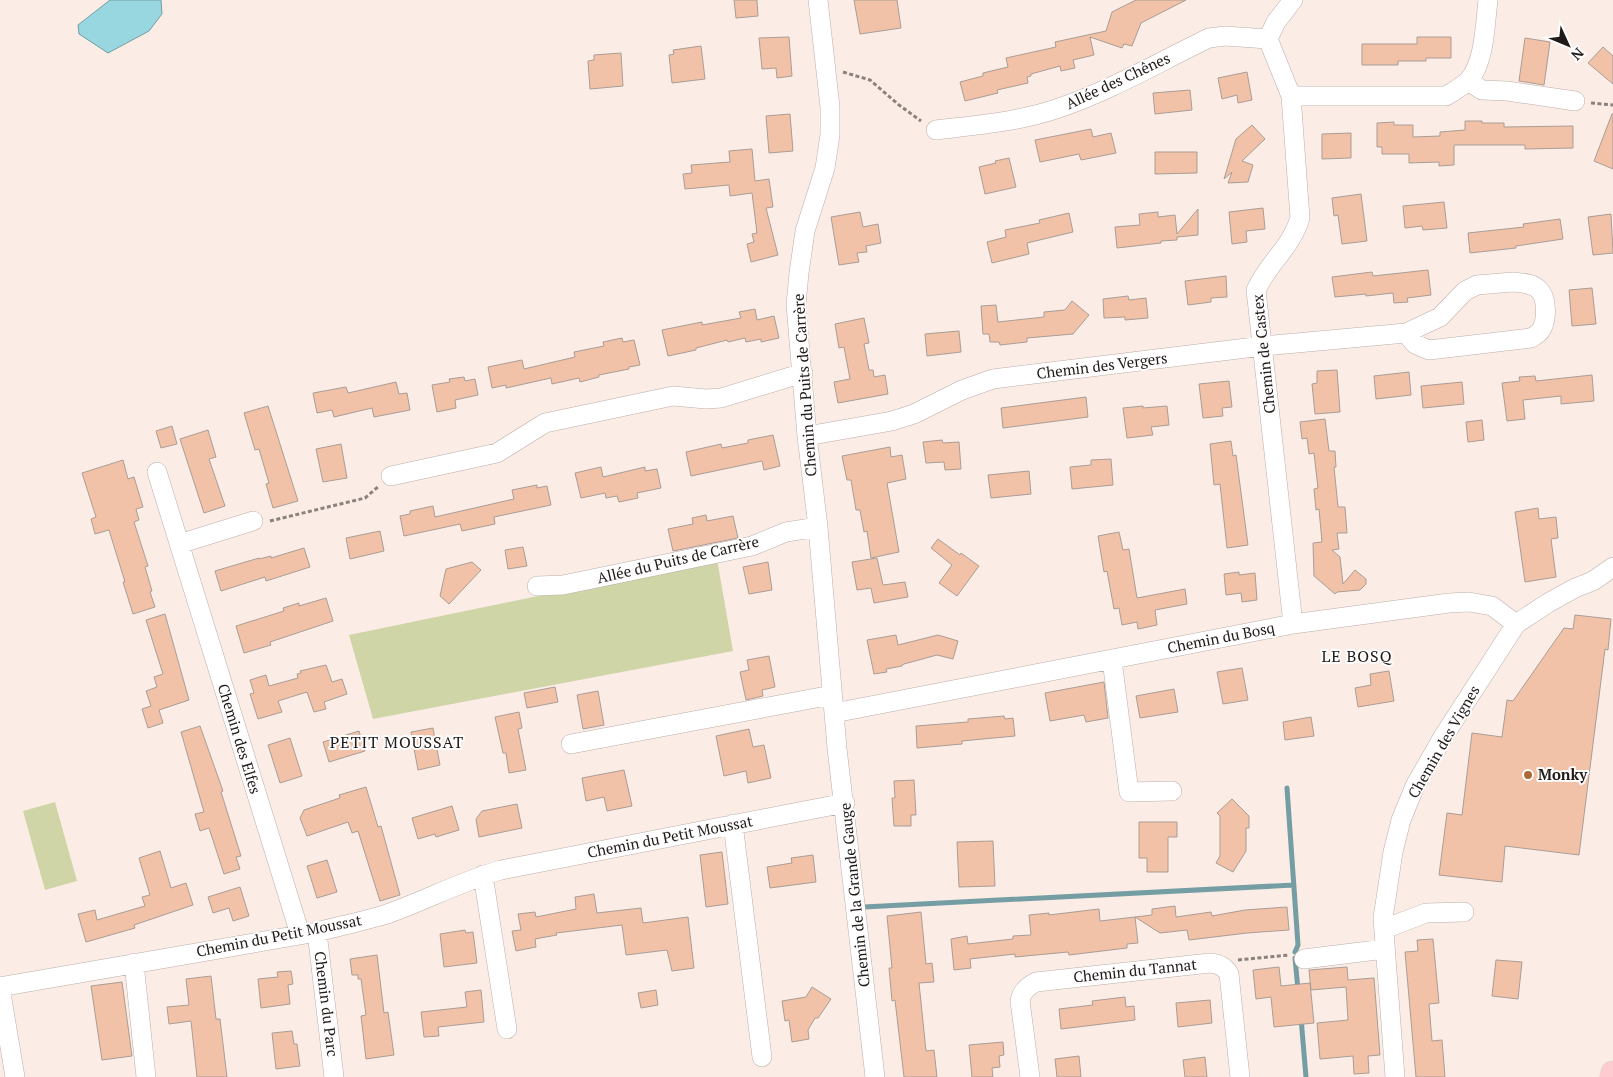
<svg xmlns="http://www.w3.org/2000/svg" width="1613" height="1077" font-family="'PT Serif',serif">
<rect width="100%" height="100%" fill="#fbece6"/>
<path fill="#d0d5a8" d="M 717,559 L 733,651 L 373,719 L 349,635 Z
M 55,802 L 77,881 L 45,890 L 23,811 Z"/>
<path fill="#98d7df" stroke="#749ea3" d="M 110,0 L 161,0 L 162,14 L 149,31 L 108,53 L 79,34 L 78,25 Z"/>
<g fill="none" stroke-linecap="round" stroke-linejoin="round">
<path stroke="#749ea3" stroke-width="5" d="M 1287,788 L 1298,945 L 1295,952
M 864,907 L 1294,885
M 1295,958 L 1298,990
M 1301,1018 L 1306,1077"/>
</g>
<path fill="#f1c2a7" stroke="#aa9d96" d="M 734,0 L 757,0 L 758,16 L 736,18 Z
M 854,0 L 897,0 L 901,28 L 860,34 Z
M 1136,0 L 1186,0 L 1141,23 L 1132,46 L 1124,44 L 1122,48 L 1090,37 L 1094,55 L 1073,60 L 1075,68 L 1061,71 L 1060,66 L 1031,74 L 1031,76 L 1027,77 L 1028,83 L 997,90 L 998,93 L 965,101 L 960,82 L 983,76 L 983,73 L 1008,67 L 1006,58 L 1056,47 L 1055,42 L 1106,31 L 1112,12 Z
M 789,37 L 792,76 L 777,78 L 776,68 L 762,69 L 759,38 Z
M 1417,37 L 1451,37 L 1451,58 L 1426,58 L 1426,61 L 1398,61 L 1398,65 L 1362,65 L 1362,44 L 1417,44 Z
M 1525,38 L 1550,42 L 1544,85 L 1519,81 Z
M 701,46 L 705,79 L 672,83 L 669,55 L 674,54 L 673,50 Z
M 1603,47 L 1613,56 L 1613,84 L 1588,63 Z
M 621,53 L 623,86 L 590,89 L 588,61 L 594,60 L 594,55 Z
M 1247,72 L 1252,100 L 1238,103 L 1237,95 L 1222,99 L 1218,78 Z
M 1190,90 L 1192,110 L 1155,114 L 1153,93 Z
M 790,114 L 793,151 L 769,153 L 766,116 Z
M 1612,114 L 1613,114 L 1613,169 L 1594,161 Z
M 1465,121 L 1482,121 L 1482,123 L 1504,123 L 1504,127 L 1573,126 L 1573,148 L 1525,149 L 1525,145 L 1454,145 L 1454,165 L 1439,166 L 1439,162 L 1409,163 L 1409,154 L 1382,154 L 1382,147 L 1377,147 L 1377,123 L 1394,122 L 1394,125 L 1413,125 L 1413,137 L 1440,136 L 1440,132 L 1465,130 Z
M 1252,125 L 1265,139 L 1242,161 L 1253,165 L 1248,182 L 1228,183 L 1232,172 L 1224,179 L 1236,139 Z
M 1091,129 L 1093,137 L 1111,133 L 1116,153 L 1081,160 L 1079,154 L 1040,162 L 1035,140 Z
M 1351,133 L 1351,158 L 1322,159 L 1322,134 Z
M 752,149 L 755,181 L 769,179 L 773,207 L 766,208 L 778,255 L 751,262 L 747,244 L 754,242 L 752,234 L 757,233 L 752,193 L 730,196 L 729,185 L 685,189 L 683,174 L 692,173 L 691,165 L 730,162 L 729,151 Z
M 1155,152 L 1197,152 L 1197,173 L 1155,174 Z
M 1009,158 L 1016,187 L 985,194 L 979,167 L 996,163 L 995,161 Z
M 1361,194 L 1367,241 L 1342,244 L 1338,215 L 1334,216 L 1332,198 Z
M 1444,202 L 1447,228 L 1423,230 L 1422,226 L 1405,228 L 1403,206 Z
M 1263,208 L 1265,229 L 1246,231 L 1247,242 L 1232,244 L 1229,212 Z
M 1198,209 L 1198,235 L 1177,237 L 1177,240 L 1161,241 L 1161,243 L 1117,248 L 1115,227 L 1140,225 L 1139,214 L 1158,212 L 1158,217 L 1175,215 L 1177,234 Z
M 860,212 L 863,227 L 878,224 L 881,243 L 866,246 L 867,252 L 857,253 L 859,262 L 839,265 L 831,217 Z
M 1069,213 L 1073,232 L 1027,243 L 1029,254 L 992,263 L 987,242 L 1006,237 L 1005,230 L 1040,223 L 1039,220 Z
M 1611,214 L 1613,253 L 1593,255 L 1588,217 Z
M 1560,219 L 1563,239 L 1516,246 L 1516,248 L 1470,253 L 1468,233 L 1524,227 L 1523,224 Z
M 1428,270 L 1431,295 L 1407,298 L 1408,302 L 1394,303 L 1393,293 L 1366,296 L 1366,294 L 1335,297 L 1332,277 L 1372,272 L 1373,276 Z
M 1226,276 L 1227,297 L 1211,298 L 1211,302 L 1188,305 L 1185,281 Z
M 1592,288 L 1596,324 L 1572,326 L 1569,290 Z
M 1128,296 L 1129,300 L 1146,298 L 1148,318 L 1125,320 L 1125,317 L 1104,318 L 1103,299 Z
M 1072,301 L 1089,315 L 1073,334 L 1027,338 L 1027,342 L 1000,345 L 999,342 L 990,342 L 989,334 L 983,334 L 981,306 L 996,305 L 998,322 L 1044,317 L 1044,312 L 1065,310 Z
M 755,309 L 757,320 L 774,316 L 779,338 L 761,342 L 761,339 L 746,342 L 745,338 L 728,342 L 727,340 L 696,348 L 696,350 L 668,356 L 662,330 L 702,322 L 702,325 L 741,318 L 739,312 Z
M 864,318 L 869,343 L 864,344 L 869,370 L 873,370 L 874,377 L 885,375 L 888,394 L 838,403 L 834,382 L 850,379 L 844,347 L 839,348 L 835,324 Z
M 959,331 L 961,352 L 927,356 L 925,334 Z
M 622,338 L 623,342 L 634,340 L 640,365 L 629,367 L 629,369 L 599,375 L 599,377 L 580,382 L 579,378 L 552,384 L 551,378 L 506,388 L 506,385 L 492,388 L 488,367 L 522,360 L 524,369 L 575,357 L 574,352 L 604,346 L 603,342 Z
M 1337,370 L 1340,412 L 1315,414 L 1312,384 L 1317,383 L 1317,371 Z
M 1409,372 L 1411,395 L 1376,399 L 1374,376 Z
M 1592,375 L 1594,401 L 1561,404 L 1561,396 L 1523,400 L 1525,419 L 1507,421 L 1502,383 L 1520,381 L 1519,377 L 1535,376 L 1536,381 Z
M 464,377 L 465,381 L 475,379 L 478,395 L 455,400 L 456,408 L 437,412 L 432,385 L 450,382 L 449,379 Z
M 1229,381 L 1232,407 L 1222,408 L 1223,416 L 1203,418 L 1199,384 Z
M 396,382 L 399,394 L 407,393 L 410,410 L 374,417 L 372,408 L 334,417 L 332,410 L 317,413 L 313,393 L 346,387 L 348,393 Z
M 1462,382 L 1464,404 L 1423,408 L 1421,386 Z
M 1086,397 L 1088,417 L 1003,428 L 1001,408 Z
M 268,406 L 298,501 L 273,508 L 266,484 L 269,483 L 259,449 L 255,450 L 244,413 Z
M 1143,406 L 1143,408 L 1167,406 L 1169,425 L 1151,427 L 1153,435 L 1127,438 L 1123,408 Z
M 1325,419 L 1329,451 L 1335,451 L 1336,467 L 1334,467 L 1338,507 L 1345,507 L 1347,533 L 1337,533 L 1339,549 L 1332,550 L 1340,557 L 1343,584 L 1355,570 L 1366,579 L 1366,584 L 1360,590 L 1337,592 L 1335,594 L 1314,576 L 1313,543 L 1322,542 L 1319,509 L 1316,510 L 1314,489 L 1318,488 L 1314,453 L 1309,454 L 1307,438 L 1302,439 L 1300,422 Z
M 1482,420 L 1484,440 L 1468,442 L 1466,422 Z
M 172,426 L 177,444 L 161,448 L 156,431 Z
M 208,430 L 216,457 L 209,459 L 225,506 L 204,513 L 180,439 Z
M 773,435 L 780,466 L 764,470 L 762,461 L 691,476 L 686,452 L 721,444 L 722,448 L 748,443 L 748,440 Z
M 942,440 L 943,443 L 959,442 L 961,469 L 945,470 L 944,462 L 926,463 L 923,442 Z
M 1231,441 L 1233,456 L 1236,455 L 1248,545 L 1227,548 L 1220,484 L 1214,485 L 1210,444 Z
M 341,444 L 347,478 L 323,482 L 316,449 Z
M 890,447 L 891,457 L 902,455 L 906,479 L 887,483 L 899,552 L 871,558 L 867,531 L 864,532 L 860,510 L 856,510 L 851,480 L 847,480 L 842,456 Z
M 1111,459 L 1113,485 L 1072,489 L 1070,467 L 1091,465 L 1091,460 Z
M 123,460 L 128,479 L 134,477 L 143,507 L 136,509 L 139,520 L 134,522 L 148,566 L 145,567 L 152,591 L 150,592 L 155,607 L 133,614 L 123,582 L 125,582 L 109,530 L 95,534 L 91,519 L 96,517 L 82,473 Z
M 601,467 L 603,477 L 645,467 L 645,471 L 657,469 L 661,488 L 637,493 L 638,498 L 619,502 L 617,496 L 606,498 L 605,493 L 581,498 L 575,473 Z
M 1029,471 L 1031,494 L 991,498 L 988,475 Z
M 537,485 L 537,488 L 547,486 L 551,505 L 494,517 L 495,524 L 462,531 L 460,524 L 404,536 L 400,516 L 410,514 L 410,511 L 433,506 L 435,517 L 514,499 L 512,490 Z
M 1538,508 L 1539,519 L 1556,517 L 1558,538 L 1551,539 L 1556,577 L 1525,582 L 1515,512 Z
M 706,515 L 707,521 L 733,516 L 738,538 L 673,551 L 668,529 L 693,524 L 692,518 Z
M 380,531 L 384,551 L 350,559 L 346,538 Z
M 1119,532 L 1123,550 L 1129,549 L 1137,598 L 1185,589 L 1187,604 L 1155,610 L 1157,625 L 1138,629 L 1137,622 L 1122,625 L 1119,608 L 1114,609 L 1107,571 L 1104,572 L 1098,536 Z
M 938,539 L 960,555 L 961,553 L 979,566 L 957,596 L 939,583 L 952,565 L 931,548 Z
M 523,547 L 527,566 L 508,569 L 505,550 Z
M 304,548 L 310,567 L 266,581 L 265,577 L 221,591 L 215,571 L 259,558 L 259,559 L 271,556 L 271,558 Z
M 877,558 L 883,585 L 905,582 L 908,597 L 874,603 L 871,588 L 857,590 L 852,562 Z
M 472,562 L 481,570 L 449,604 L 440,596 L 446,569 Z
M 768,562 L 772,590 L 749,594 L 743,567 Z
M 1239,572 L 1239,575 L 1255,573 L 1257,600 L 1242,602 L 1241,593 L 1226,595 L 1224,574 Z
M 326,598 L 333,621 L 270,642 L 271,645 L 244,653 L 236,626 L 284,611 L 283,608 L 299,603 L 299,606 Z
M 165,614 L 189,700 L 159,710 L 163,723 L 148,728 L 142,709 L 151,706 L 146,691 L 157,687 L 154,677 L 163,674 L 146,620 Z
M 1575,615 L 1611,619 L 1608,650 L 1605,649 L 1579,855 L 1505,846 L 1502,882 L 1439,875 L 1447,813 L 1462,815 L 1472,733 L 1502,737 L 1507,700 L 1513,701 L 1564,628 L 1573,629 Z
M 896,635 L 898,645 L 938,635 L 958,641 L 953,659 L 937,655 L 904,664 L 902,665 L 902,666 L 886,669 L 887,672 L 874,674 L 867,640 Z
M 769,656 L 775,687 L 762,690 L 763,696 L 746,700 L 740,672 L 749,670 L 747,660 Z
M 326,665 L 332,682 L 342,679 L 347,694 L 324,702 L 326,709 L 314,712 L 307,692 L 278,701 L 282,712 L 258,719 L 250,694 L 254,693 L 250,680 L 266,675 L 269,686 L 298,678 L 297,674 L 301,673 L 300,671 Z
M 1242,668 L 1248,700 L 1223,704 L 1217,672 Z
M 1389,671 L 1394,701 L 1358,707 L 1355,688 L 1371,685 L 1370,674 Z
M 1104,682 L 1108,718 L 1086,722 L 1084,715 L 1050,721 L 1045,693 Z
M 555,687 L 558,702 L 527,708 L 524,693 Z
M 1174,689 L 1178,712 L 1140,718 L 1136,696 Z
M 598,691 L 604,725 L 583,729 L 577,695 Z
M 519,712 L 522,728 L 518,729 L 526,770 L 509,773 L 506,753 L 503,753 L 495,717 Z
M 1004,716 L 1005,719 L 1013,718 L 1015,736 L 962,741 L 962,744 L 917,748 L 916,726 L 968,722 L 968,719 Z
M 1311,717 L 1314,736 L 1285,740 L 1283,722 Z
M 200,726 L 223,791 L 221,792 L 241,856 L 236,857 L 240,869 L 224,874 L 209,828 L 200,831 L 195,814 L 204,812 L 181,732 Z
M 433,728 L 440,765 L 418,770 L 411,732 Z
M 749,729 L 753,747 L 764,745 L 771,778 L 748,783 L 746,771 L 724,776 L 716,736 Z
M 359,731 L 365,751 L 329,762 L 323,742 Z
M 290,738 L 302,776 L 280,783 L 268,745 Z
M 624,770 L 632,806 L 607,811 L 604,797 L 586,801 L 582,778 Z
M 914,780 L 916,815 L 911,815 L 911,826 L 894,826 L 892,798 L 895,798 L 894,781 Z
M 366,787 L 378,827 L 381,826 L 400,895 L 380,901 L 358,831 L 352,833 L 348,822 L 307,836 L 300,818 L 304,810 L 340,798 L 339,795 Z
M 1232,799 L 1249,816 L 1249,828 L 1246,828 L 1246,851 L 1233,872 L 1216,863 L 1220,856 L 1220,816 L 1217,813 Z
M 517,804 L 522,828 L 479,837 L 476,819 L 482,811 Z
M 452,806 L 459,830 L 436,837 L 435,834 L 418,839 L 412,818 Z
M 1139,822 L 1177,822 L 1177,837 L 1168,837 L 1168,872 L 1147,872 L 1147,858 L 1139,858 Z
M 993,841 L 995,886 L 959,887 L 957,842 Z
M 160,851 L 171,888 L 186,883 L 193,905 L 134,925 L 135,928 L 86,942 L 78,914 L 95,910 L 97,920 L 145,906 L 142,897 L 150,895 L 139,858 Z
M 722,852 L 728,904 L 706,907 L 700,855 Z
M 813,855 L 816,882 L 770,888 L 767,867 L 792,863 L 791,858 Z
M 327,860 L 337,892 L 317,898 L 307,866 Z
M 240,887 L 249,916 L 233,921 L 229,908 L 213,913 L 208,897 Z
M 594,894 L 597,913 L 641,908 L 643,923 L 688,917 L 694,968 L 672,971 L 667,950 L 626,955 L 622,925 L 556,933 L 557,935 L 535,939 L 536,947 L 516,951 L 512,931 L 521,930 L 518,914 L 535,912 L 536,917 L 576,909 L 575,897 Z
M 1175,906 L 1176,917 L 1211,912 L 1212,916 L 1245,910 L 1287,907 L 1289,930 L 1247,933 L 1189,940 L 1187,930 L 1160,933 L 1135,917 L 1152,915 L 1152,909 Z
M 1099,909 L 1100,921 L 1135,917 L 1138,943 L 1127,944 L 1127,948 L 1069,955 L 1068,952 L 1015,957 L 1015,954 L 970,959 L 971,968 L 954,970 L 951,939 L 967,936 L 968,944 L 1013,939 L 1013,936 L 1031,935 L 1029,915 L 1049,913 L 1049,915 Z
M 921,912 L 926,964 L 932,963 L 934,982 L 919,983 L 926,1051 L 934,1050 L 937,1077 L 904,1077 L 895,1000 L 892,1001 L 889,968 L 892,968 L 887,916 Z
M 465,930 L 466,933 L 473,932 L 477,963 L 444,967 L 440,934 Z
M 1433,939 L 1439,1003 L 1429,1004 L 1432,1041 L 1442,1040 L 1445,1077 L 1416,1077 L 1405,952 L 1418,951 L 1417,940 Z
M 377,955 L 384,1013 L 388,1012 L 394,1055 L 366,1059 L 361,1016 L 366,1015 L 361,979 L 358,979 L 358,975 L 352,975 L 350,959 Z
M 1496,960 L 1522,962 L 1518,999 L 1492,996 Z
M 1279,967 L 1281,986 L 1310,983 L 1314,1023 L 1274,1027 L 1271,997 L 1256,999 L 1253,970 Z
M 1347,967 L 1348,980 L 1374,978 L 1380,1055 L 1368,1056 L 1369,1073 L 1354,1074 L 1353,1056 L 1320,1059 L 1317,1023 L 1348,1020 L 1346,987 L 1311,990 L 1309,970 Z
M 291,971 L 293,984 L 288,985 L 290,1004 L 261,1008 L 258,979 L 278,977 L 277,972 Z
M 211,976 L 216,1019 L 220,1019 L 227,1077 L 197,1077 L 191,1021 L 169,1024 L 167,1007 L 189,1005 L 186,979 Z
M 122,982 L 132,1056 L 102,1060 L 91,986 Z
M 812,987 L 831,999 L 818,1018 L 815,1018 L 808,1030 L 809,1039 L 792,1042 L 789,1020 L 785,1021 L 782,1001 L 806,997 Z
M 481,990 L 484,1022 L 438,1027 L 439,1036 L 424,1037 L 421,1012 L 467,1007 L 465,992 Z
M 656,990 L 658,1005 L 641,1008 L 638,993 Z
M 1125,997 L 1126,1007 L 1134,1006 L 1135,1020 L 1061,1029 L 1059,1009 L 1093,1005 L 1092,1001 Z
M 1210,1000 L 1212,1023 L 1178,1027 L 1176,1003 Z
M 292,1031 L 294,1044 L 297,1044 L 300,1066 L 276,1069 L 272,1033 Z
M 1003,1042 L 1004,1055 L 999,1056 L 1000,1067 L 992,1068 L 993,1077 L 972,1077 L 969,1045 Z
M 1079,1056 L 1081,1077 L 1057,1077 L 1055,1059 Z
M 1205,1057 L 1207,1077 L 1185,1077 L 1183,1060 Z"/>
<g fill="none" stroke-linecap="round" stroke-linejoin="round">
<defs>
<path id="minor" d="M 818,0 L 830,107 L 830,135 L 825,168 L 805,231 L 799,273 L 796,305 L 807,436 L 818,527 L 837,748 L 875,1077
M 1293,0 L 1276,22 L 1268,39 L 1291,96 L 1300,218 C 1291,248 1268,263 1256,290 L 1293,624
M 1468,81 L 1482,90 L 1507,91 L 1575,101
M 1291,96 L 1446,96 C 1454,91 1462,87 1469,80 C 1485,61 1485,24 1488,0
M 936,130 C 977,125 1017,122 1056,109 C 1110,91 1159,62 1209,38 L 1225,36 L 1268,39
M 1513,282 C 1522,283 1533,283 1539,290 C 1547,297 1547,319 1542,328 C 1540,333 1536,335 1531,338 L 1429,350 L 1415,344 L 1406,333 L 1440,317 L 1465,291 L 1477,285 Z
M 807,436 L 892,421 L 914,414 L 962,390 L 993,379 L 1263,346 L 1406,333
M 157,472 L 300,934
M 391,476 L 497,453 L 545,423 L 673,396 L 706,399 L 721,398 L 803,373
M 179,544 L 253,521
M 537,586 L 563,585 L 752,546 L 786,532 L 818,527
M 1112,660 L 1129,792 L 1172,791
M 834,713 L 1293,624 L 1449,603 L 1469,602 L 1492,606 L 1516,624 L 1548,603 L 1575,588 L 1593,581 L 1613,567
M 571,744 L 832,695
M 733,824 L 762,1057
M 483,875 L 507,1029
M 1384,929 L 1426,913 L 1464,912
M 317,932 L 334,1077
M 1304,959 L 1385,949
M 134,963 L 146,1077
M 0,987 L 317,932 C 340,926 364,921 387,914 C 426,900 462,881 501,870 L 845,803
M 0,987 L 15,1077
M 1030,1077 L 1020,1001 C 1022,991 1027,987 1036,982 L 1210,963 C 1219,964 1224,966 1229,974 L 1240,1077
M 1395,1077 L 1383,918 L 1393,852 L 1401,820 L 1415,786 L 1443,737 L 1516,624"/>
<path id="major" d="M 1612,1077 L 1613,1073"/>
</defs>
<use href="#minor" stroke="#bcaea9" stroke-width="20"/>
<use href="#major" stroke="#d2d1d1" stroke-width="25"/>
<path stroke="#8b817d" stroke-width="3" stroke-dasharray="4 2.5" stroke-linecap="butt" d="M 843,72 L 870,80 L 899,105 L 921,121
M 1591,103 L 1613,105
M 270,521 L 365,498 L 379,486
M 1238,960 L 1289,955"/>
<use href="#minor" stroke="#fff" stroke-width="19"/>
<use href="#major" stroke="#fdcbd0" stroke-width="24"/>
</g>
<circle fill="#ab6a33" stroke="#fdfdfd" stroke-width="2" cx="1528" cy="775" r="5"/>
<g text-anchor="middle" stroke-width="4" stroke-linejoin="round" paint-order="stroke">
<g font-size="15" fill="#1f1917" stroke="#fdfdfd">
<text transform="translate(1118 81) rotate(-25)" y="5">Allée des Chênes</text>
<text transform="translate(1264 354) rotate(-96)" y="5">Chemin de Castex</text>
<text transform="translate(1102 366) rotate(-7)" y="5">Chemin des Vergers</text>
<text transform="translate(805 385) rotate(-94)" y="5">Chemin du Puits de Carrère</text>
<text transform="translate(678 560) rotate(-13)" y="5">Allée du Puits de Carrère</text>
<text transform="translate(1221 638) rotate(-11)" y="5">Chemin du Bosq</text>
<text transform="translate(239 739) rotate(73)" y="5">Chemin des Elfes</text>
<text transform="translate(1444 742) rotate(-60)" y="5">Chemin des Vignes</text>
<text transform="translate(670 837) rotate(-11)" y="5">Chemin du Petit Moussat</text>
<text transform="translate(855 895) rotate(-96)" y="5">Chemin de la Grande Gauge</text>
<text transform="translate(279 936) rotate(-11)" y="5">Chemin du Petit Moussat</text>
<text transform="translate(1135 971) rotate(-6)" y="5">Chemin du Tannat</text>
<text transform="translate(326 1004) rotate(83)" y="5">Chemin du Parc</text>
</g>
<g font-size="15" font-weight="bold" fill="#1f1917" stroke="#fdfdfd" text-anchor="start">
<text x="1538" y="780">Monky</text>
</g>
<g font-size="16" letter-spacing="1" fill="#1f1917" stroke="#fdfdfd">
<text x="1357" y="662">LE BOSQ</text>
<text x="397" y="748">PETIT MOUSSAT</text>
</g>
</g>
<g transform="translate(1568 45) rotate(134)" stroke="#fdfdfd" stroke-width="4" paint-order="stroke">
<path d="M0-4L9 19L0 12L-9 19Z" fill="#1f1917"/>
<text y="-8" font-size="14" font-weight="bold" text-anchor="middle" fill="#1f1917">N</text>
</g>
</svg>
